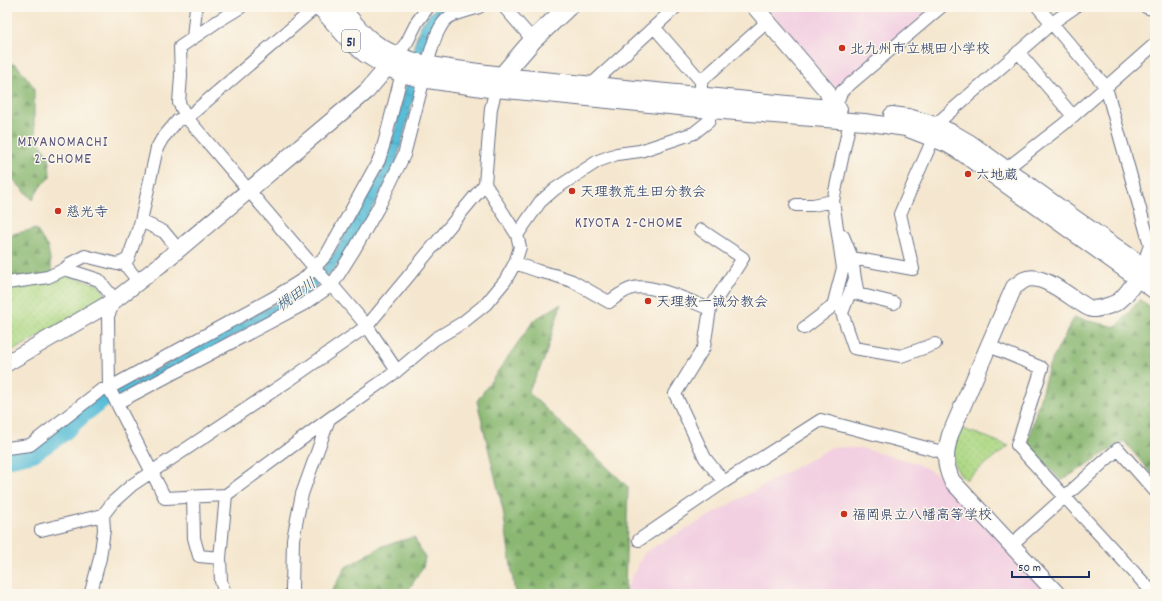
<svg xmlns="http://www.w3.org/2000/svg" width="1162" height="601" font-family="Dekko,'Klee One',sans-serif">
<defs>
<pattern id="forest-firs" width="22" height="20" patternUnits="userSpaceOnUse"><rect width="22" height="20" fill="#8ab872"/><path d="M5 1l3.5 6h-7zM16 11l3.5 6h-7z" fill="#709661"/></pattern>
<pattern id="park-dots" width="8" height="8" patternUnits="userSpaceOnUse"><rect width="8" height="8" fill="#add884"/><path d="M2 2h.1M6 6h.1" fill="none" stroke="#94ba74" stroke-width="1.8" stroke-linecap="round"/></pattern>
<pattern id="water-ripples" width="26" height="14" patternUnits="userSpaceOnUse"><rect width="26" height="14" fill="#59bdd7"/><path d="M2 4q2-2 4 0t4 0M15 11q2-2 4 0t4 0" fill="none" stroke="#499ab2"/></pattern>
</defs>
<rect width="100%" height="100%" fill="#fbf7ec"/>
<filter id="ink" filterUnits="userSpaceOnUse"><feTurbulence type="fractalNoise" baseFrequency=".025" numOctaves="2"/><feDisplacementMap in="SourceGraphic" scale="8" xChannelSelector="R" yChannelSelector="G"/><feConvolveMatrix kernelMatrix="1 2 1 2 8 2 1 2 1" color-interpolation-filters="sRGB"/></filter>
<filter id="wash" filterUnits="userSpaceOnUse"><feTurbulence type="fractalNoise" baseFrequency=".012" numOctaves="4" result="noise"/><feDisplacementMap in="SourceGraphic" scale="16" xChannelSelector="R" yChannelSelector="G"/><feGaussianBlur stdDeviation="0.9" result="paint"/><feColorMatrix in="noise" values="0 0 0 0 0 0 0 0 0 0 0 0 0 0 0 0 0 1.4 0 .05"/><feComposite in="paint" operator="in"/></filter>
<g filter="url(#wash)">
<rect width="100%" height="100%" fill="#f5e7cf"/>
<path fill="#f2cfe1" d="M 766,7 L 932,7 L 836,89 Z
M 832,447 L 861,448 L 916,463 L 940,476 L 1051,594 L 628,594 L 626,589 L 645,552 Z"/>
<path fill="url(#forest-firs)" stroke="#527468" d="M 7,64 L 16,64 L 34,87 L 34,124 L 37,139 L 49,157 L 50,177 L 40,187 L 33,200 L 7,173 Z
M 36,229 L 48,248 L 54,282 L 7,304 L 7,235 Z
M 1140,299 L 1155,313 L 1155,478 L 1124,441 L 1061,481 L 1027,444 L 1049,366 L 1074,318 L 1117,327 Z
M 561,304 L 544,360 L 528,392 L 628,487 L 625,590 L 626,594 L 515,594 L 503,510 L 477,401 L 534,320 Z
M 414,537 L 425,558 L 423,567 L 406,594 L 330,594 L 346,567 L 383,546 Z"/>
<path fill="url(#park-dots)" stroke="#648471" d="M 65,274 L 99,285 L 108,298 L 7,354 L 7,287 Z
M 960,428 L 986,437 L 1009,446 L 965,480 C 947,461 952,450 960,428 Z"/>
<path fill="url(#water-ripples)" stroke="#3a769a" d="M 440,7 L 469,7 L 437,28 L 425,48 L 424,59 L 396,163 L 373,207 L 340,262 L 321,283 L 301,298 L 133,392 L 122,395 L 119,393 L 141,378 L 304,288 L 323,269 L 335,252 L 383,169 L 392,142 L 410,70 L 414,46 L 420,27 L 431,12 Z"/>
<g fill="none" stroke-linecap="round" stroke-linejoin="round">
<path stroke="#59bdd7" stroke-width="18" d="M 7,459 L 33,453 L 63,433 L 82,415 L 105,398 L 129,389"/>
</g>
</g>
<g filter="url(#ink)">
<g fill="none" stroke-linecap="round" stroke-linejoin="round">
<defs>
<path id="street" d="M 241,7 L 218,21 L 180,47 L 181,76 L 179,103 L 187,118 L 325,280 L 332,285 L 367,326 L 397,371
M 504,7 L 533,40
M 1038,7 L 1106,87 L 1150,245 L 1145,260 L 1145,267
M 1146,7 L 1155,10
M 654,27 L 701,81
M 193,38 L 196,7
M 1018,52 L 1073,116
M 396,56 L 407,42 L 417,22 L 428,7
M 427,65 C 431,51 437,25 449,17 C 457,13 470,10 479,7
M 592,84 L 676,7
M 701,96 L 701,81 L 767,22
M 834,109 L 842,91 L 941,7
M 931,131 L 935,125 L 1052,23 L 1075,7
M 1006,169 L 1064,124 L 1155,44
M 796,205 L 813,205 L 833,201
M 141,221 L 164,232 L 179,250
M 701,230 L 743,258 L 710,309 L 704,347 L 675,394 L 705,458 L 724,482 L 821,420 L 946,453
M 517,235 L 540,202 L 555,189 L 598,161 L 617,154 L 640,151 L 694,133 L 709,121 L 710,110
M 843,236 L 852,258 L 855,279 L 842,313 L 854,348 L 901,356 L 935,344
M 852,258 L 913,269 L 900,214 L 933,139
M 123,262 L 138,281
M 515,263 L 538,271 L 554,275 L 572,281 L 609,302 C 616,297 624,290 633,288 C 652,283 692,302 710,309
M 65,269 L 99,280 L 115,300 L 108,316 L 109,388 L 165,498 L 226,495 L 329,419 L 397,371 L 435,339 L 462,323 L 486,304 L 505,281 L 515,263 L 520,247 L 517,235 L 485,184
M 855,279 L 858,294 L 894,303
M 7,283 L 48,277 L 65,269 L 71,263 L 85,256 L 117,264 L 123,262 L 128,259 L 134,242 L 141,221 L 157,148 L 162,139 L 178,120 L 187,118 L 316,7
M 804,328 L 833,306 L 843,268 L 833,201 L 850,121
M 989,346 L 1042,368 L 1017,445 L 1154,594
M 117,403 L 306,303 L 332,285 L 354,250 L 378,208 L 404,155 L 424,78
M 7,448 L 30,445 L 101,390 L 109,388 L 273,298 L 305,278 L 327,254 L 379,160 L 385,140 L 402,73
M 193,496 L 194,538 L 199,556 L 220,558
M 41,530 L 103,515
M 639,540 L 724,482
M 1011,545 L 1118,449 L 1155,491
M 89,594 L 91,592 L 100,558 L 104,530 L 103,515 L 113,502 L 132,485 L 291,379 L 367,326 L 485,184 L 491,108 L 496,89
M 225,594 L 221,581 L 220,558 L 226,495
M 293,594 L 292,589 L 293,539 L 302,494 L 329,419"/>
<path id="secondary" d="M 755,7 L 827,91 L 834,109 L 836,119
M 502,76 L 839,109
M 496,89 L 710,110 L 864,122 L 906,128 L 947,144 L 962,153 L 1155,291
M 892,115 L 908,117 L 935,125 L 951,132 L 970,143 L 1073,217 L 1155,274
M 7,363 L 115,300 L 160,265 L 367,91 L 395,58
M 1057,594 L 952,481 C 944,464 945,453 950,435 L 1014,287 C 1017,285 1021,282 1024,280 C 1040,272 1066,294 1079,302 C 1083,304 1087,308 1092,309 C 1099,309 1113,305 1119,301 C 1128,294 1136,280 1143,270"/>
<path id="primary" d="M 321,7 L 348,38 L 365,53 L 388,67 L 402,73 L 421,78 L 496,89 L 502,76 L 533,40 L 568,7
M 340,7 C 350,19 359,32 371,41 C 403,68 462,70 502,76"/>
</defs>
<use href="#street" stroke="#676f86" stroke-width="14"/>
<use href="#secondary" stroke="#676f86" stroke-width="18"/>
<use href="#primary" stroke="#676f86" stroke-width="20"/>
<use href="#street" stroke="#fff" stroke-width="12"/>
<use href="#secondary" stroke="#fff" stroke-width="16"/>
<use href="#primary" stroke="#fff" stroke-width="18"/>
</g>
</g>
<g fill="#c8321e" stroke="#fbf7ec" stroke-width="1.5">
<circle cx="842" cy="48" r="4"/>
<circle cx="968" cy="174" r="4"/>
<circle cx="572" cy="191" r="4"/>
<circle cx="58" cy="211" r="4"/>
<circle cx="648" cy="301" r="4"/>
<circle cx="844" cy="514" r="4"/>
</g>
<g text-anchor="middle" stroke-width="3" stroke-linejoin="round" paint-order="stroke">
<rect fill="#fbf7ec" stroke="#5e6b89" stroke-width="1" x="342" y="30" width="18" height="22" rx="3"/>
<g font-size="13" font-weight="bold" fill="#1b2f5e">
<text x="351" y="46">51</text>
</g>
<g font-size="14" fill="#1b2f5e" stroke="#fbf7ec" text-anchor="start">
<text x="850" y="53">北九州市立槻田小学校</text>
<text x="976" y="179">六地蔵</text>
<text x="580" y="196">天理教荒生田分教会</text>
<text x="66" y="216">慈光寺</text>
<text x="656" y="306">天理教一誠分教会</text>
<text x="852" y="519">福岡県立八幡高等学校</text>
</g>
<g font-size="15" letter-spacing="1" fill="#5a547c" stroke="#fbf7ec">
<text x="63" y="146">MIYANOMACHI<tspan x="63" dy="17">2-CHOME</tspan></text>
<text x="629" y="227">KIYOTA 2-CHOME</text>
</g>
<g font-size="15" font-style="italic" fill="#2e5a82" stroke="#fbf7ec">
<text transform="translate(296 294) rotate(-36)" y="5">槻田川</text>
</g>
</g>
<rect width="1162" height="601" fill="none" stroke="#fbf7ec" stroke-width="24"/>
<path d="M1012 571v6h77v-6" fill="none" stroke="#1b2f5e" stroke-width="2"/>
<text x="1018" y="571" font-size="12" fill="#1b2f5e" stroke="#fbf7ec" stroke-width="3" paint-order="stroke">50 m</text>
</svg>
